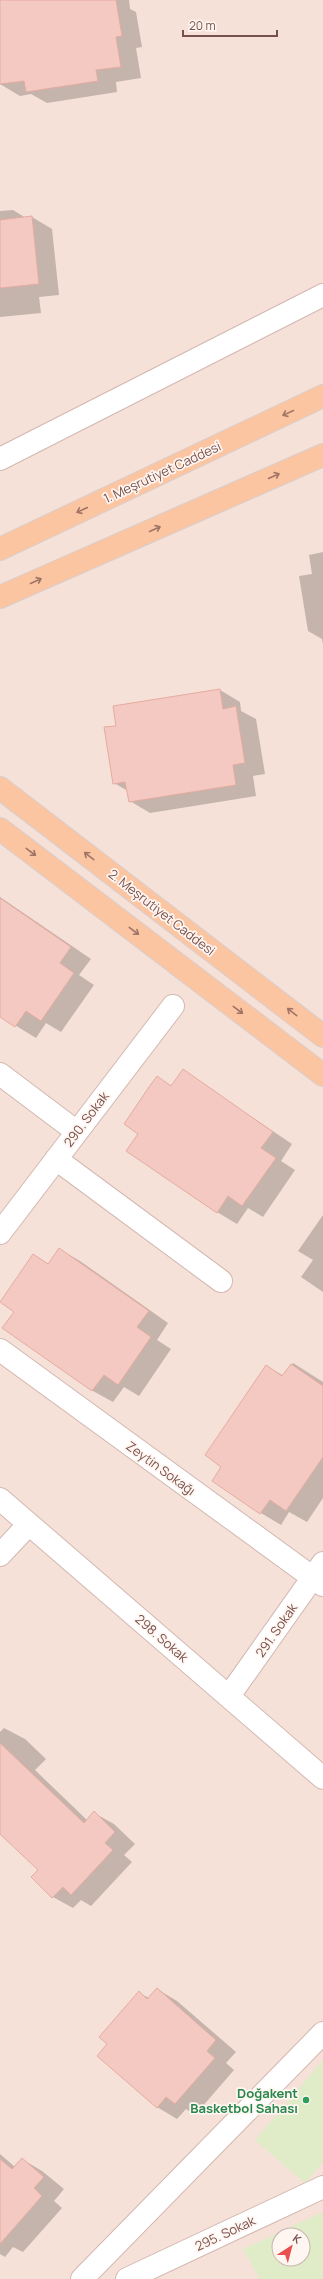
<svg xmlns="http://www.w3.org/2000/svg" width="323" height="2279" font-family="Manrope,sans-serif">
<rect width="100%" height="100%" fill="#fdf1ea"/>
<path fill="#f5e1d8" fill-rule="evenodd" d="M 0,0 L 323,0 L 323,2279 L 0,2279 ZM 279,2235 L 303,2235 L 303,2259 L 279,2259 Z"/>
<path fill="#dfecc7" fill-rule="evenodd" d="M 323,2060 L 323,2162 L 305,2183 L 255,2140 Z
M 323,2212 L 323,2279 L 260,2279 L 243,2249 ZM 279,2235 L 303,2235 L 303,2259 L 279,2259 Z"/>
<path fill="#0003" d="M 0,0 L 129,0 L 130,9 L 136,12 L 142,47 L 136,48 L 141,78 L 116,82 L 117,92 L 47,103 L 31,94 L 20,96 L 0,84 Z
M 13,210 L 26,218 L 32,217 L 52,229 L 59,295 L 39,297 L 41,313 L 0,317 L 0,211 Z
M 323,552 L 323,645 L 322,639 L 308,631 L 299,576 L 312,574 L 309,555 Z
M 220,690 L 240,702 L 241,711 L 256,719 L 265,774 L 253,776 L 256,796 L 150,813 L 130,801 L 128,791 L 114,783 L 118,726 Z
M 0,897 L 91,959 L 79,975 L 94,985 L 61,1032 L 46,1023 L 36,1038 L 0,1016 Z
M 183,1071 L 292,1144 L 281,1161 L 295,1170 L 263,1217 L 248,1208 L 237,1224 L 217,1212 L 139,1134 L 157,1078 L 172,1086 Z
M 323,1215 L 323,1292 L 301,1277 L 313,1260 L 298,1251 Z
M 59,1249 L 80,1261 L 168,1323 L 157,1340 L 171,1349 L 139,1396 L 124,1387 L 113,1402 L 93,1391 L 4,1328 L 16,1312 L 34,1256 L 49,1264 Z
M 293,1363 L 323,1382 L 323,1498 L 307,1522 L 289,1512 L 281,1525 L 261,1513 L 223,1466 L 266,1366 L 284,1376 Z
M 4,1728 L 25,1739 L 46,1759 L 35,1770 L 87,1820 L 94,1813 L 114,1824 L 135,1844 L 124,1855 L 132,1862 L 91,1906 L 81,1900 L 73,1908 L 53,1897 L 39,1870 L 0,1833 L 0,1732 Z
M 157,1989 L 177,2001 L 236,2052 L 226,2063 L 234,2070 L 195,2115 L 186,2109 L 177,2119 L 157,2107 L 108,2044 L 139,1993 L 149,1998 Z
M 0,2154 L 15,2167 L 22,2159 L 42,2171 L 64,2189 L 54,2201 L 62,2208 L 23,2252 L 13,2247 L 5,2257 L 0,2254 Z"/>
<path fill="#f3c9c1" stroke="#e6aba1" d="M 0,0 L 116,0 L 122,36 L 116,37 L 121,67 L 96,70 L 98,81 L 26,92 L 24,81 L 0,84 Z
M 32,216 L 39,284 L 0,288 L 0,220 Z
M 220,689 L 223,709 L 236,706 L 245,763 L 233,765 L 236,785 L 129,802 L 125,782 L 113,784 L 104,727 L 116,726 L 113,706 Z
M 0,898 L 71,947 L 60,963 L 74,973 L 41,1021 L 26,1011 L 15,1027 L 0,1017 Z
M 183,1069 L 273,1132 L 261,1148 L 276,1158 L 242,1206 L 228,1196 L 217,1213 L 126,1151 L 138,1134 L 124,1124 L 149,1087 L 157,1076 L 171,1086 Z
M 59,1248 L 149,1311 L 137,1327 L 151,1337 L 118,1385 L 104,1375 L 92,1391 L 2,1328 L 14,1312 L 0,1302 L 33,1254 L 48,1264 Z
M 291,1364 L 323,1386 L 323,1457 L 286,1511 L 270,1500 L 260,1514 L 212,1481 L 221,1467 L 205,1455 L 266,1365 L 282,1376 Z
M 0,1743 L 84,1823 L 94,1811 L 115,1832 L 105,1843 L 113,1850 L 71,1895 L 63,1887 L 52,1898 L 31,1877 L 38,1870 L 0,1834 Z
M 157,1988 L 216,2040 L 207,2051 L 215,2058 L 175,2104 L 166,2097 L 157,2108 L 97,2056 L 107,2044 L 99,2037 L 139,1991 L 147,1999 Z
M 22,2158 L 44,2177 L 34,2188 L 42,2196 L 0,2244 L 0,2159 L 12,2169 Z"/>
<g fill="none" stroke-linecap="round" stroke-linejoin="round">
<defs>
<path id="minor" d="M 0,459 L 323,295
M 0,1074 L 77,1132
M 56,1159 L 221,1281
M 0,1233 L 173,1006
M 0,1350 L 323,1585
M 0,1499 L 323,1778
M 0,1555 L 29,1524
M 229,1696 L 323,1563
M 82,2279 L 323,2033
M 127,2279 L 323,2187"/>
<path id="major" d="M 0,549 L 323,396
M 0,597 L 323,455
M 0,788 L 323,1036
M 0,829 L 323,1075"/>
</defs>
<use href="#minor" stroke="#d3b8b1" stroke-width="24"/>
<use href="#major" stroke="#d9cecd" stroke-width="24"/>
<use href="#minor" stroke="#fff" stroke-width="22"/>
<use href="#major" stroke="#fcc5a2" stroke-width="22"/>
</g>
<defs><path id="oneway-shaft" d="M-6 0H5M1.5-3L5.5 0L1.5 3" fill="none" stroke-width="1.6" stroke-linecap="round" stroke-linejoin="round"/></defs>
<g stroke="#a07466">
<use href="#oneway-shaft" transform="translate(288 413) rotate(155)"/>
<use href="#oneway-shaft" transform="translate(274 476) rotate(-24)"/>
<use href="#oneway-shaft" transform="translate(82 510) rotate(155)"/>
<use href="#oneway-shaft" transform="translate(155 529) rotate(-24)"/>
<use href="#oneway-shaft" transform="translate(36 581) rotate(-24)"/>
<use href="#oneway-shaft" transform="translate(31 852) rotate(37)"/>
<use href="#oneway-shaft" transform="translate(89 856) rotate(-142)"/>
<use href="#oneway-shaft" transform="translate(134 931) rotate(37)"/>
<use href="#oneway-shaft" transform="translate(238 1010) rotate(37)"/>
<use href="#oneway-shaft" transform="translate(292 1012) rotate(-142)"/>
</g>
<circle fill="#2e9e5b" stroke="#fff6f1" stroke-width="1.5" cx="306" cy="2100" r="4"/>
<g text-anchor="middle" stroke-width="3.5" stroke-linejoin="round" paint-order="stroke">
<g font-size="13" fill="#79514c" stroke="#fff6f1">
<text transform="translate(162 472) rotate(-25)" y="5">1. Meşrutiyet Caddesi</text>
<text transform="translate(162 912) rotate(38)" y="5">2. Meşrutiyet Caddesi</text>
<text transform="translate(86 1119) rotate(-53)" y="5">290. Sokak</text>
<text transform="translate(161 1468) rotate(36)" y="5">Zeytin Sokağı</text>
<text transform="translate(276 1630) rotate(-55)" y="5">291. Sokak</text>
<text transform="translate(162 1638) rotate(41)" y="5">298. Sokak</text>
<text transform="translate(225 2233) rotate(-25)" y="5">295. Sokak</text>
</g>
<g font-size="13" font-weight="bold" fill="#27864d" stroke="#fff6f1" text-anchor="end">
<text x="298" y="2098">Doğakent<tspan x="298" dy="15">Basketbol Sahası</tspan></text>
</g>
</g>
<g transform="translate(291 2247) rotate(36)"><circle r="19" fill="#fff6f1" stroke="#c9b4af"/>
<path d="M0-3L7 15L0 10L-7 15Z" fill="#e94e51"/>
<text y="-6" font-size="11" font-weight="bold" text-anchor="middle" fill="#79514c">K</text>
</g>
<path d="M183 30v6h94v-6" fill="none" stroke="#79514c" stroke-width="2"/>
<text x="189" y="30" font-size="12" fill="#79514c" stroke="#fff6f1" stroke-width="3" paint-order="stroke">20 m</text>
</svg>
